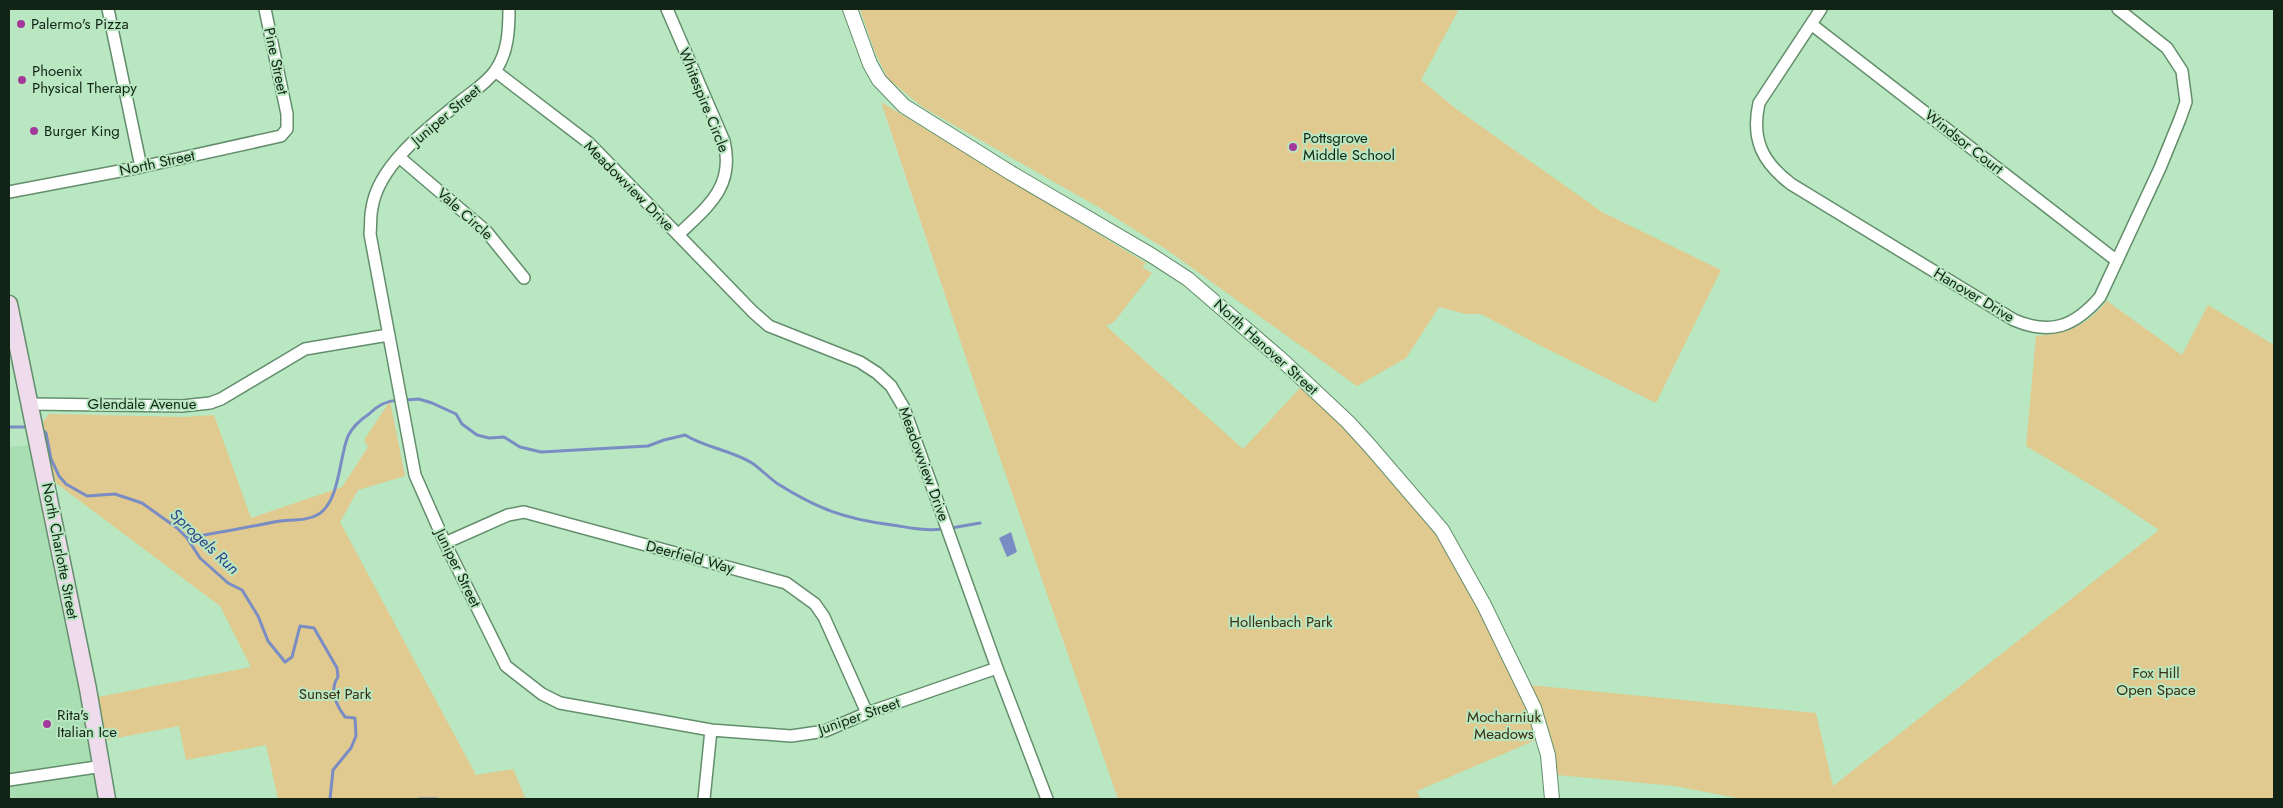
<svg xmlns="http://www.w3.org/2000/svg" width="2283" height="808" font-family="Jost,sans-serif">
<rect width="100%" height="100%" fill="#b9e7c1"/>
<path fill="#a9ddb2" d="M 28,445 L 98,787 L 99,799 L 9,799 L 9,447 Z"/>
<path fill="#e0ca8f" d="M 860,9 L 1459,9 L 1421,80 L 1455,108 L 1602,212 L 1721,270 L 1656,403 L 1537,344 L 1481,314 L 1466,314 L 1439,307 L 1406,358 L 1357,386 L 1167,250 L 1100,208 L 924,108 L 888,79 L 874,50 Z
M 881,102 L 1146,263 L 1142,267 L 1152,273 L 1114,322 L 1106,326 L 1243,449 L 1302,386 L 1329,411 L 1401,489 L 1448,548 L 1517,683 L 1538,739 L 1417,791 L 1420,799 L 1118,799 L 983,409 Z
M 2107,301 L 2182,355 L 2208,305 L 2274,345 L 2274,799 L 1742,799 L 1675,786 L 1557,775 C 1552,742 1543,714 1529,685 L 1816,713 L 1833,786 L 2159,530 L 2109,496 L 2026,446 L 2036,336 C 2069,333 2085,327 2107,301 Z
M 390,401 L 405,476 L 358,490 L 340,522 L 476,775 L 513,769 L 526,799 L 278,799 L 266,745 L 186,760 L 179,726 L 107,740 L 98,697 L 251,667 L 220,606 L 53,481 L 43,422 L 49,414 L 53,414 L 184,417 L 214,415 L 251,518 L 342,487 L 368,447 L 364,440 Z"/>
<path fill="#7a8cc4" d="M 1011,532 L 1017,552 L 1007,557 L 999,538 Z"/>
<g fill="none" stroke-linecap="round" stroke-linejoin="round">
<path stroke="#7a8cc4" stroke-width="3" d="M 405,400 L 419,399 L 432,403 L 456,414 L 462,424 L 477,435 L 489,438 L 504,437 L 520,447 L 541,452 L 648,446 L 664,440 L 685,435 C 706,448 731,450 752,463 C 761,469 769,478 778,484 C 818,509 845,519 892,525 C 913,528 922,531 944,529
M 9,427 L 29,427
M 41,429 L 46,433 L 51,459 L 59,476 L 66,484 L 87,496 L 115,494 L 142,503 L 177,528 L 187,538 L 200,558 L 228,583 L 242,590 L 258,616 L 268,641 L 285,662 L 292,657 L 300,626 L 314,628 L 337,668 L 338,677 C 329,690 336,705 345,717 L 355,718 L 356,736 L 351,748 L 333,770 L 330,799
M 951,528 L 980,523
M 187,538 C 216,533 245,528 274,522 C 289,519 306,522 319,514 C 340,500 339,458 348,436 C 353,426 360,420 369,414 C 378,405 386,401 398,400
M 419,799 L 437,799"/>
<defs>
<path id="minor" d="M 108,9 L 141,167
M 509,9 C 509,30 508,53 495,71 C 487,83 472,92 461,101 C 429,127 378,165 372,208 C 370,216 371,226 370,234 L 415,475 L 445,543 L 506,666 L 542,694 L 560,703 L 711,730 L 791,736 L 825,731 L 867,713 L 997,668
M 667,9 L 724,141 C 735,187 708,206 678,235
M 1821,9 L 1759,103 C 1751,139 1762,162 1791,184 L 2014,320 C 2051,336 2075,326 2100,297 L 2160,168 L 2180,119 L 2186,102 L 2182,71 L 2167,48 L 2118,9
M 1811,24 L 2117,261
M 495,71 L 589,143 L 753,312 L 769,326 L 860,362 L 877,373 L 891,386 L 904,408 L 997,668 L 1047,799
M 399,157 L 486,231 L 524,278
M 9,192 L 141,167 L 281,136 L 287,129 L 287,114 L 265,9
M 30,404 L 182,406 L 210,403 L 221,399 L 305,349 L 388,335
M 445,543 L 508,515 L 524,512 L 786,583 L 815,604 L 824,617 L 867,713
M 9,780 L 103,766
M 704,799 L 711,730"/>
<path id="tertiary" d="M 850,9 L 870,64 L 879,80 L 904,106 L 1011,173 L 1151,255 L 1188,279 L 1282,360 L 1348,422 L 1369,445 L 1442,530 L 1484,605 L 1534,708 L 1548,755 L 1552,799"/>
<path id="secondary" d="M 9,304 L 88,689 L 107,799"/>
</defs>
<use href="#minor" stroke="#638e6c" stroke-width="14"/>
<use href="#tertiary" stroke="#638e6c" stroke-width="16"/>
<use href="#secondary" stroke="#638e6c" stroke-width="19"/>
<use href="#minor" stroke="#fff" stroke-width="11"/>
<use href="#tertiary" stroke="#fff" stroke-width="14"/>
<use href="#secondary" stroke="#eedcec" stroke-width="16"/>
</g>
<g fill="#a2399b" stroke="#b9e7c1" stroke-width="2">
<circle cx="21" cy="24" r="5"/>
<circle cx="22" cy="80" r="5"/>
<circle cx="34" cy="131" r="5"/>
<circle cx="1293" cy="147" r="5"/>
<circle cx="47" cy="724" r="5"/>
</g>
<g text-anchor="middle" stroke-width="4" stroke-linejoin="round" paint-order="stroke">
<g font-size="15" fill="#122416" stroke="#b9e7c1" text-anchor="start">
<text x="31" y="29">Palermo's Pizza</text>
<text x="32" y="76">Phoenix<tspan x="32" dy="17">Physical Therapy</tspan></text>
<text x="44" y="136">Burger King</text>
<text x="1303" y="143">Pottsgrove<tspan x="1303" dy="17">Middle School</tspan></text>
<text x="57" y="720">Rita's<tspan x="57" dy="17">Italian Ice</tspan></text>
</g>
<g font-size="15" fill="#122416" stroke="#b9e7c1">
<text transform="translate(276 61) rotate(78)" y="5">Pine Street</text>
<text transform="translate(704 100) rotate(68)" y="5">Whitespire Circle</text>
<text transform="translate(446 115) rotate(-40)" y="5">Juniper Street</text>
<text transform="translate(1964 142) rotate(38)" y="5">Windsor Court</text>
<text transform="translate(157 163) rotate(-12)" y="5">North Street</text>
<text transform="translate(629 186) rotate(45)" y="5">Meadowview Drive</text>
<text transform="translate(465 214) rotate(42)" y="5">Vale Circle</text>
<text transform="translate(1974 295) rotate(31)" y="5">Hanover Drive</text>
<text transform="translate(1266 347) rotate(42)" y="5">North Hanover Street</text>
<text x="142" y="409">Glendale Avenue</text>
<text transform="translate(924 464) rotate(70)" y="5">Meadowview Drive</text>
<text transform="translate(60 551) rotate(79)" y="5">North Charlotte Street</text>
<text transform="translate(690 557) rotate(15)" y="5">Deerfield Way</text>
<text transform="translate(458 568) rotate(64)" y="5">Juniper Street</text>
<text transform="translate(859 716) rotate(-19)" y="5">Juniper Street</text>
</g>
<g font-size="15" fill="#3a2f12" stroke="#b9e7c1">
<text x="1281" y="627">Hollenbach Park</text>
<text x="2156" y="678">Fox Hill<tspan x="2156" dy="17">Open Space</tspan></text>
<text x="335" y="699">Sunset Park</text>
<text x="1504" y="722">Mocharniuk<tspan x="1504" dy="17">Meadows</tspan></text>
</g>
<g font-size="16" font-style="italic" fill="#334489" stroke="#b9e7c1">
<text transform="translate(205 541) rotate(43)" y="6">Sprogels Run</text>
</g>
</g>
<rect width="2283" height="808" fill="none" stroke="#122416" stroke-width="20"/>
</svg>
